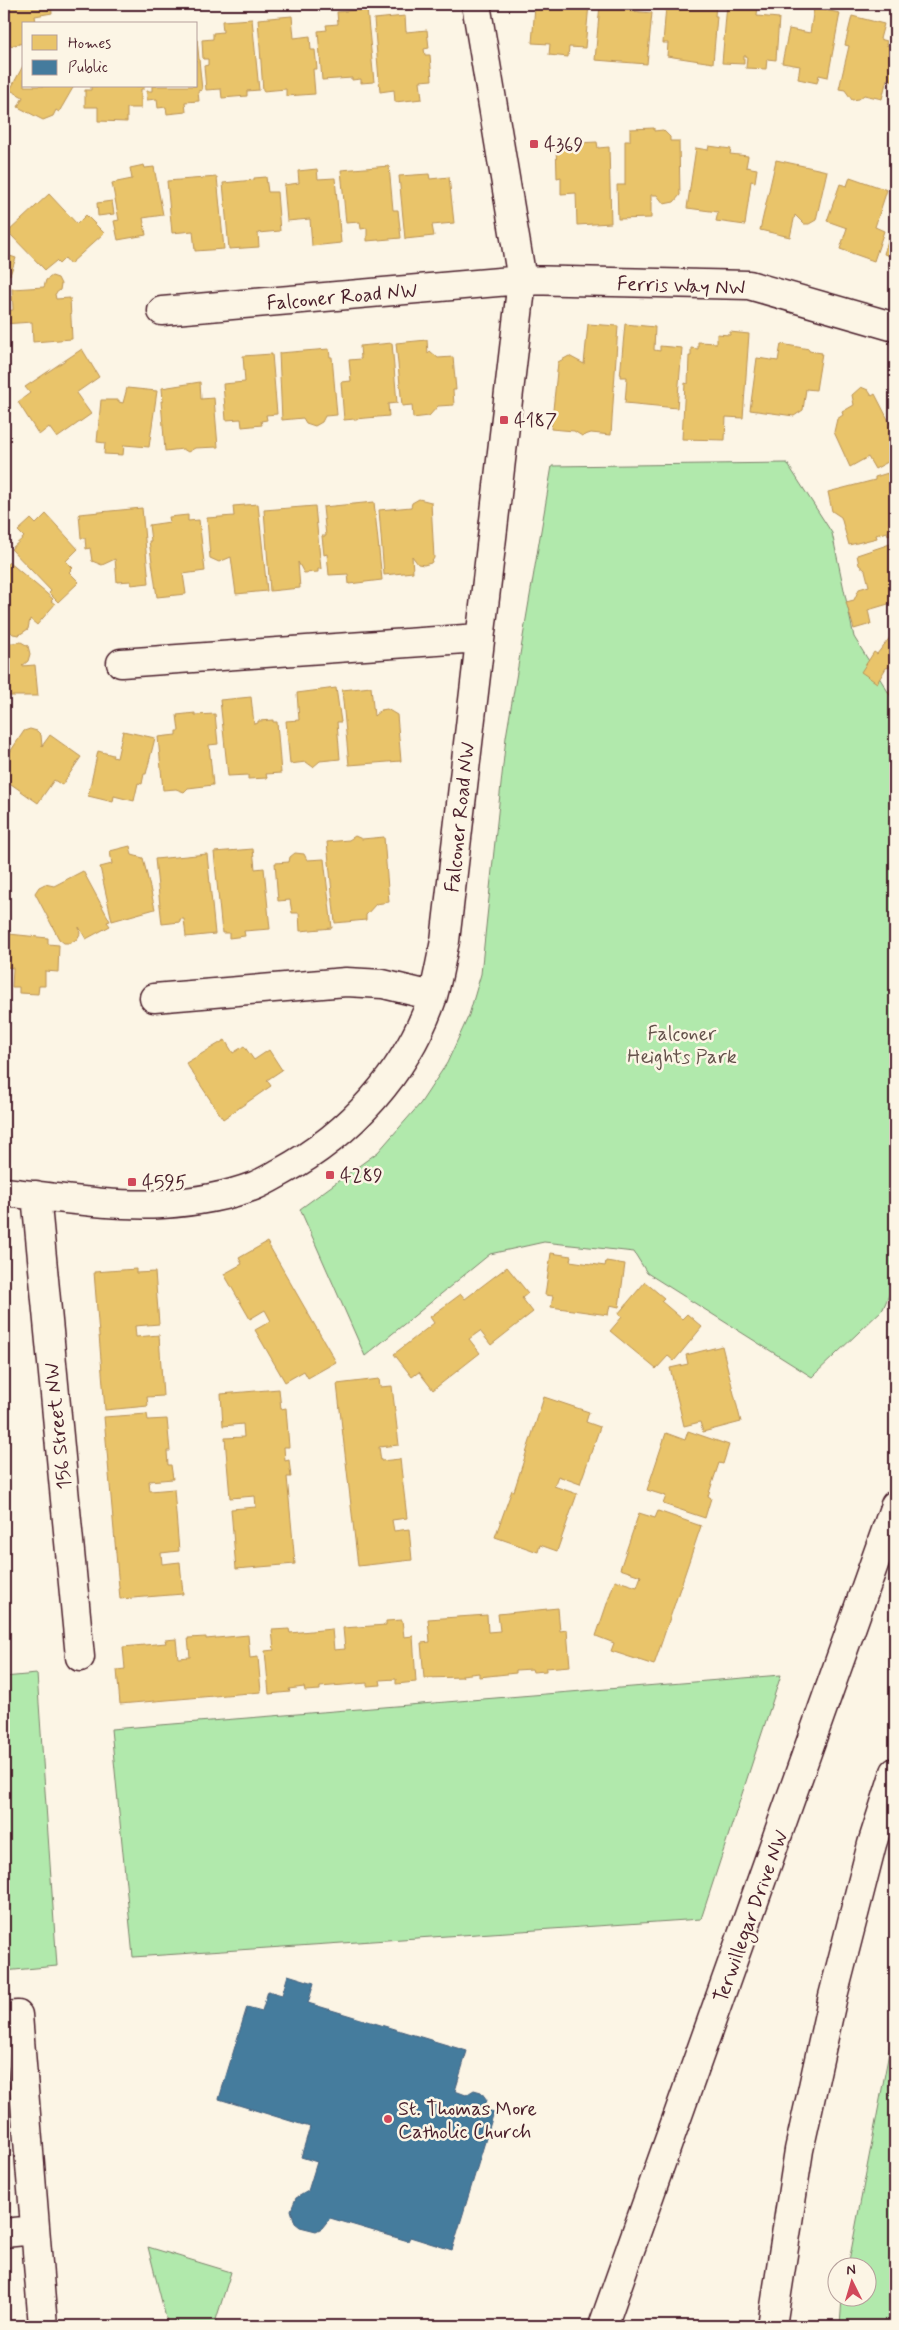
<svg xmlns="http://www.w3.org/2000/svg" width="899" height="2330" font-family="Mynerve,sans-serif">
<rect width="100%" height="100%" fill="#fcf5e5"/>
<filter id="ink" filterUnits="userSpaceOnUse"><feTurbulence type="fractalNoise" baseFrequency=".02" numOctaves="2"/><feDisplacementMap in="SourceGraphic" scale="10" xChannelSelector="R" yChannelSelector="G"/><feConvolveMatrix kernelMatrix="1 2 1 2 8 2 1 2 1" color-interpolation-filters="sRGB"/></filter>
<g filter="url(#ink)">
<path fill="#b1e9ac" stroke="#7e846c" d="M 787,463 L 832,533 L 854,637 L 895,703 L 895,1281 L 883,1309 L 812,1377 L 647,1273 L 634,1252 L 544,1242 L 490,1254 L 365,1356 L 300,1209 L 378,1152 L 420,1104 L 447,1063 L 469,1015 L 481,974 L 506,737 L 552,466 Z
M 37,1674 L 57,1966 L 4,1971 L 4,1677 Z
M 781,1675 L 701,1919 L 133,1957 L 111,1729 Z
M 895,2021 L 895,2326 L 840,2326 L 842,2298 L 866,2298 L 866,2268 L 848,2267 Z
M 148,2247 L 231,2272 L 214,2326 L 168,2326 Z"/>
<path fill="#e9c46a" stroke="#b99257" d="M 4,4 L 51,4 L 52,13 L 35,16 L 36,22 L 41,21 L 41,24 L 24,24 L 24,43 L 4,47 Z
M 558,4 L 589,4 L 585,48 L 569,47 L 568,57 L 549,55 L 550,44 L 532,43 L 535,6 L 558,8 Z
M 600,4 L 630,4 L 630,11 L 652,13 L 647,64 L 595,60 Z
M 688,4 L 716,4 L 715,16 L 717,16 L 713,63 L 667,56 L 668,43 L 663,43 L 666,6 L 687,8 Z
M 727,4 L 758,4 L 757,16 L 779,18 L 776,60 L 767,59 L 766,69 L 746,68 L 747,56 L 744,56 L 744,64 L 722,63 Z
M 814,8 L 840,13 L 828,77 L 819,75 L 817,83 L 798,79 L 800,66 L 782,63 L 789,29 L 810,33 Z
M 367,9 L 374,82 L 361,83 L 361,79 L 352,80 L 352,78 L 322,80 L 318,31 L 327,30 L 326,25 L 338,24 L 337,12 Z
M 292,16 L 294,38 L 310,36 L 311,50 L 315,50 L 317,69 L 313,69 L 315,94 L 286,96 L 286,89 L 263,91 L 258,19 Z
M 405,16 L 406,32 L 427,30 L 429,48 L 424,49 L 425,55 L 430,55 L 432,80 L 420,81 L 422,99 L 395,102 L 394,90 L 380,92 L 374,19 Z
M 852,16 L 884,24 L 880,39 L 887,41 L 886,45 L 895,47 L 895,81 L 887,79 L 882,99 L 864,95 L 859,99 L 852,100 L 845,90 L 839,89 L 849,46 L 845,45 Z
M 252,19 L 259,90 L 247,91 L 247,96 L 222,98 L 221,89 L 206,90 L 204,66 L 208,65 L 208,59 L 203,59 L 202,40 L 213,39 L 213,33 L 223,32 L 222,21 Z
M 197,39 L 202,90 L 198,91 L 199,101 L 185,102 L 186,112 L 167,114 L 166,107 L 158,108 L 157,99 L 147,100 L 147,91 L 152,91 L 152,86 L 196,86 Z
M 24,64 L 24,86 L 74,86 L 59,112 L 56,110 L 53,116 L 43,120 L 18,107 L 23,97 L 10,90 Z
M 91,86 L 144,86 L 144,89 L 141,89 L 141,108 L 127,108 L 127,122 L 98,121 L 98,107 L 85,107 L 85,90 L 91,90 Z
M 654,128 L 654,131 L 663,130 L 670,137 L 670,141 L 679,141 L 680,195 L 674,202 L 664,204 L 657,195 L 651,195 L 651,218 L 618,219 L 617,185 L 625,185 L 625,141 L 630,141 L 630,129 Z
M 597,142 L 598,148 L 609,147 L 611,223 L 577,225 L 576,193 L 561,194 L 561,177 L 557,178 L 556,144 Z
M 709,146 L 731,149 L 730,154 L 748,156 L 746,167 L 757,169 L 755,182 L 751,181 L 745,225 L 716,221 L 718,212 L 687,208 L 696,148 L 708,150 Z
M 776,160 L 827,171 L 816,220 L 809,224 L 804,224 L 795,215 L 790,237 L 760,230 Z
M 144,165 L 145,168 L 154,167 L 163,215 L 143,218 L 146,235 L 118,240 L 114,221 L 119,220 L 112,183 L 132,179 L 130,168 Z
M 389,166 L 393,210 L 398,210 L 401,238 L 367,241 L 367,228 L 361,229 L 360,222 L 346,223 L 341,170 Z
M 317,169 L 318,179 L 335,178 L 341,243 L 312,246 L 310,219 L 287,221 L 284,185 L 299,183 L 298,171 Z
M 429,174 L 430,179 L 449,177 L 454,223 L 432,225 L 434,236 L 405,239 L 399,176 Z
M 217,177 L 224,249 L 195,251 L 193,231 L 172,233 L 167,181 Z
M 266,177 L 268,192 L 277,192 L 280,231 L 258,233 L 259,247 L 229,249 L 223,183 L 254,180 L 254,178 Z
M 850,177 L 887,190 L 875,227 L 884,231 L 874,261 L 840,249 L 847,228 L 827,221 L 840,184 L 847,186 Z
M 49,194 L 77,224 L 86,215 L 104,233 L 70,264 L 65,258 L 59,264 L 56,261 L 45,270 L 8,232 Z
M 112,201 L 114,214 L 98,216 L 97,203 Z
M 895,216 L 895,258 L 884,254 Z
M 4,254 L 16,258 L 10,275 L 4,272 Z
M 52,276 L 58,278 L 61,284 L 60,290 L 55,294 L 56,299 L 70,298 L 72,339 L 33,342 L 32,322 L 4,324 L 4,311 L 13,310 L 12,289 L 44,287 L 46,280 Z
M 588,324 L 618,326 L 611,435 L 591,433 L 582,436 L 574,431 L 551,429 L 558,362 L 569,356 L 584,364 Z
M 625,324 L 655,327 L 654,350 L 660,351 L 660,346 L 682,348 L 677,408 L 625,403 L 627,377 L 620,377 Z
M 730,332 L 749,334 L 743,418 L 726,417 L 725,440 L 682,439 L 685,383 L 688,384 L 689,356 L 691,356 L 691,348 L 698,349 L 698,342 L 717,343 L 717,334 L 730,335 Z
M 427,340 L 428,354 L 430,351 L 438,358 L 453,357 L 456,390 L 453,390 L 454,405 L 438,406 L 429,416 L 413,418 L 412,405 L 402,406 L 396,343 Z
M 392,343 L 397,403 L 388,404 L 389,416 L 344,420 L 341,382 L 351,381 L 349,360 L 361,359 L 360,346 Z
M 781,344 L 809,349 L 809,351 L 822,353 L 816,390 L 806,389 L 803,410 L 794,416 L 750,410 L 757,358 L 778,361 Z
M 82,349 L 99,377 L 76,393 L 91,414 L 57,438 L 49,427 L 39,435 L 18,402 L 30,393 L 25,387 Z
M 329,349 L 330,357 L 332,357 L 337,415 L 325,416 L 322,422 L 315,426 L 306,423 L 303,418 L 282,420 L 279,353 Z
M 272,354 L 277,414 L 266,415 L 267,420 L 261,421 L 262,425 L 242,427 L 241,419 L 226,420 L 223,384 L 245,382 L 243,356 Z
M 200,382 L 201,399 L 214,398 L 218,447 L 195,448 L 188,452 L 183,449 L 165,451 L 161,401 L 163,401 L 162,388 Z
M 861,387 L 868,390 L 872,396 L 875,394 L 894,431 L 891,432 L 895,440 L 895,458 L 875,469 L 868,457 L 850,467 L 834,432 L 837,419 L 843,415 L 842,412 L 854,405 L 852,395 Z
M 127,388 L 157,391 L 149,447 L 124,445 L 123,455 L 104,454 L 105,443 L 97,442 L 101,400 L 119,400 L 119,402 L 123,403 Z
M 888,473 L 888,476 L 895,476 L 895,533 L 888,535 L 887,532 L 876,535 L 877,538 L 849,545 L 841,517 L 832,511 L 828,492 L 875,480 L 875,477 Z
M 419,499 L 431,502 L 434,558 L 431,563 L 424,565 L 418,564 L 412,556 L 413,572 L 384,575 L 379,510 L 411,507 L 412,503 Z
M 374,502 L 382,580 L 349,584 L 348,574 L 329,575 L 327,554 L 324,555 L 322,536 L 326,536 L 323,507 Z
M 258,504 L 267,591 L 236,594 L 231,557 L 219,562 L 210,558 L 207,518 L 234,516 L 233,506 Z
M 315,506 L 321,569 L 318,569 L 318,572 L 304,573 L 298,562 L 300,588 L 270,591 L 264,510 Z
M 142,508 L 149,583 L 131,585 L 131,581 L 117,582 L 115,559 L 102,565 L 92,561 L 90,548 L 86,549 L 85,538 L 81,538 L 79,514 Z
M 46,514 L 78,549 L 66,561 L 73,568 L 69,572 L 79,582 L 58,602 L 49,593 L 51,591 L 11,549 L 24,537 L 18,531 L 31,519 L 36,524 Z
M 188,515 L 188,521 L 199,520 L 205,571 L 183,574 L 186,594 L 157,597 L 149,541 L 151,541 L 149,525 L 170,522 L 169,517 Z
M 890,544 L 895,553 L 895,602 L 868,610 L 871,624 L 854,629 L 846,602 L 854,600 L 859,589 L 869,586 L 865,570 L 859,565 L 857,555 Z
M 9,562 L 53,599 L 51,601 L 55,604 L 37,625 L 30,619 L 28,629 L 19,635 L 13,634 L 4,626 L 4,568 Z
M 895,631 L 895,666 L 886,668 L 877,683 L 861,672 L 874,652 L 877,654 Z
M 21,642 L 28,646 L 30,654 L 28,661 L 22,666 L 35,665 L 38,696 L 4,696 L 4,644 Z
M 895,681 L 895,698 L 888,693 Z
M 371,687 L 374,716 L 381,710 L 387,709 L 397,715 L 401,761 L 349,765 L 342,690 Z
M 336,688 L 341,722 L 337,722 L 340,759 L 320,761 L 313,767 L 306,762 L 290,764 L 286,721 L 299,720 L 297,693 Z
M 251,697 L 254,724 L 258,723 L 258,721 L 273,720 L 273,722 L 277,722 L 281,773 L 266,774 L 267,778 L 248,779 L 248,775 L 228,776 L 220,700 Z
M 195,713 L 195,715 L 215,714 L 218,744 L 209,745 L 213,785 L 188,788 L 184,792 L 176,789 L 163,790 L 158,737 L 176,735 L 176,731 L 179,731 L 177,715 Z
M 30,729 L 37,731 L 41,735 L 42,746 L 50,735 L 81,757 L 62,785 L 54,780 L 38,803 L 11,784 L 4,785 L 4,761 L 24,731 Z
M 123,731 L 155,738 L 146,774 L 144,774 L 142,784 L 138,783 L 134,801 L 114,796 L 113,802 L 88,796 L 98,751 L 113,755 L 112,757 L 117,758 Z
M 355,836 L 362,839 L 384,837 L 389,902 L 376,904 L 366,915 L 366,920 L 335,923 L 327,842 L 349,840 Z
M 130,846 L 132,855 L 143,858 L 155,909 L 112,921 L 100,867 L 112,864 L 110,851 Z
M 253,849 L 255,869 L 264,868 L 270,929 L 244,931 L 245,936 L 229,938 L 229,933 L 222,933 L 214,852 Z
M 295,853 L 304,854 L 307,860 L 324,859 L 332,928 L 300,931 L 299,913 L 292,913 L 290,900 L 278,901 L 275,863 L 289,862 L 290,857 Z
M 207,854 L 215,934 L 186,937 L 184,919 L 180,919 L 180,922 L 162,924 L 155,859 Z
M 83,871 L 110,921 L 107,922 L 110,926 L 86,939 L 79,927 L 80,934 L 77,939 L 70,943 L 64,943 L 59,939 L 35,893 L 39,887 L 45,884 L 54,886 Z
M 9,934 L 48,938 L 48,944 L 59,945 L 58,972 L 45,971 L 45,986 L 39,986 L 38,994 L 19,993 L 19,987 L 12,987 L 13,968 L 7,967 Z
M 225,1040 L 233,1053 L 244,1046 L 254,1060 L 269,1050 L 282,1070 L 267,1080 L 271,1086 L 223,1119 L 186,1063 Z
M 267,1242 L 336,1362 L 308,1378 L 304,1371 L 285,1382 L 255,1330 L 271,1321 L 265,1310 L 250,1319 L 224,1274 L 242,1264 L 239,1258 Z
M 551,1253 L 571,1256 L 570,1261 L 605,1266 L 606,1261 L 625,1264 L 619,1307 L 610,1305 L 608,1315 L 551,1307 L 553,1296 L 545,1295 Z
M 507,1267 L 528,1293 L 522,1298 L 533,1312 L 491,1345 L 480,1331 L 469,1339 L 480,1353 L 433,1390 L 419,1372 L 412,1377 L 394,1354 L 434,1323 L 430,1317 L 461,1294 L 465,1299 Z
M 136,1269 L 136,1273 L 155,1272 L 159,1324 L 135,1326 L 136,1337 L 159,1335 L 163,1396 L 147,1397 L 148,1406 L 105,1410 L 94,1272 Z
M 645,1282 L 664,1298 L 661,1301 L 682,1319 L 687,1314 L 702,1327 L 674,1361 L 668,1356 L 656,1369 L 610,1331 L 622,1317 L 618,1314 Z
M 722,1346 L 741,1422 L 703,1432 L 700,1422 L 684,1426 L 670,1368 L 688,1364 L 686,1355 Z
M 379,1379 L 380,1387 L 392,1386 L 399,1445 L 379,1447 L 381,1461 L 400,1459 L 407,1518 L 392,1520 L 394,1531 L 409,1529 L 412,1560 L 358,1566 L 337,1384 Z
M 279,1389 L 281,1409 L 286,1408 L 289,1447 L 284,1447 L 285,1461 L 289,1460 L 291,1477 L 287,1477 L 295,1564 L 236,1569 L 231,1509 L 256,1507 L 255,1496 L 230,1498 L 225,1438 L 244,1437 L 243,1424 L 223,1426 L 221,1394 Z
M 544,1397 L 589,1412 L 586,1422 L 600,1427 L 580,1484 L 558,1476 L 554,1486 L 577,1494 L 557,1551 L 540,1545 L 538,1552 L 495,1537 L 512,1490 L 514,1491 Z
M 147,1414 L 148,1420 L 167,1419 L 170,1451 L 167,1451 L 168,1465 L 171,1465 L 173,1479 L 149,1481 L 150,1491 L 174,1489 L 179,1551 L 161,1553 L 162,1564 L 180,1562 L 183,1594 L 120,1599 L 104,1417 Z
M 688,1431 L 729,1445 L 723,1464 L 719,1463 L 708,1496 L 711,1498 L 705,1518 L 663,1504 L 666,1496 L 647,1490 L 666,1433 L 685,1440 Z
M 658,1511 L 701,1526 L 654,1665 L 611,1651 L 614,1643 L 596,1636 L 615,1580 L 637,1587 L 641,1576 L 620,1569 L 639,1513 L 655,1518 Z
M 558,1608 L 560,1631 L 567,1630 L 570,1666 L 546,1668 L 546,1671 L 533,1672 L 532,1669 L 516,1670 L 516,1673 L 479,1677 L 479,1673 L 462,1675 L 463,1677 L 424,1678 L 421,1643 L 430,1642 L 428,1619 L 487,1615 L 488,1632 L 500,1631 L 498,1614 Z
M 402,1620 L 404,1637 L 413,1636 L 416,1682 L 396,1684 L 396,1679 L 380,1680 L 381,1685 L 367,1686 L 367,1683 L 320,1687 L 320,1690 L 305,1691 L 304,1687 L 289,1689 L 290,1692 L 269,1694 L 265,1651 L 274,1650 L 272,1630 L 289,1629 L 290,1633 L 332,1629 L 334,1650 L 345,1649 L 343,1628 L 386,1625 L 386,1621 Z
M 248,1635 L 250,1658 L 258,1657 L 261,1692 L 120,1704 L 117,1670 L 125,1669 L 123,1647 L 166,1643 L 165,1640 L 176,1639 L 178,1658 L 190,1657 L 188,1638 L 206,1637 L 206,1639 Z"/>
<path fill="#457b9d" stroke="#465f7b" d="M 288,1975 L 314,1983 L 308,2003 L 467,2051 L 455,2091 L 466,2095 L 474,2090 L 481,2092 L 487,2100 L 484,2109 L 494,2112 L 452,2250 L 410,2237 L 408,2241 L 330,2218 L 322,2228 L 316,2231 L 300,2227 L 295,2223 L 291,2210 L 296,2198 L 308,2191 L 317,2162 L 301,2157 L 310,2127 L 219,2099 L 247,2007 L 262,2011 L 268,1991 L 282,1995 Z"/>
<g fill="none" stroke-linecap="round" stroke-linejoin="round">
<defs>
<path id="minor" d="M 162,311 L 522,280 L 749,285 L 895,327
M 121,663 L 479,638
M 154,998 L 346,982 L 383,984 L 433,996
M 4,1192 C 54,1197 111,1207 162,1204 C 193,1202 225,1197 254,1186 C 264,1182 272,1177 281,1172 C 351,1134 407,1072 433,996 C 438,978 441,959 445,941 L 522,280 L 476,4
M 36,1195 L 80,1657
M 4,2016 L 18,2015 L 43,2326
M 4,2233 L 35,2230"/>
<path id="major" d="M 603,2326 L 895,1505
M 772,2326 L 799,2150 L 833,1996 L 872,1844 L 895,1772"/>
</defs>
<use href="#minor" stroke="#4a1f2b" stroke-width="31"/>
<use href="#major" stroke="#4a1f2b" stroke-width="31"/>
<use href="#minor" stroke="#fcf5e5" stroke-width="28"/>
<use href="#major" stroke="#fcf5e5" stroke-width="28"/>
</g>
</g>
<g fill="#d1495b" stroke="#fcf5e5" stroke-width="2">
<rect x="529" y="139" width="10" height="10" rx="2.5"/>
<rect x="499" y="415" width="10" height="10" rx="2.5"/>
<rect x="325" y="1170" width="10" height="10" rx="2.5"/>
<rect x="127" y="1177" width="10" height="10" rx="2.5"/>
<circle cx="388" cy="2119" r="5"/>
</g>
<g text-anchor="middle" stroke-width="5" stroke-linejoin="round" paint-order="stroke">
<g font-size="20" fill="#4a1f2b" stroke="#fcf5e5" text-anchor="start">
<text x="544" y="151">4369</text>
<text x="514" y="427">4187</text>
<text x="340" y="1182">4289</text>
<text x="142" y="1189">4595</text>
<text x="398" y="2115">St. Thomas More<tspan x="398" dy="23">Catholic Church</tspan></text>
</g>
<g font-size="20" fill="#4a1f2b" stroke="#fcf5e5">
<text transform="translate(681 285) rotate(2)" y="7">Ferris Way NW</text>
<text transform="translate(342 296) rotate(-5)" y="7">Falconer Road NW</text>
<text transform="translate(459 817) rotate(-84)" y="7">Falconer Road NW</text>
<text transform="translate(57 1426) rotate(-96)" y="7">156 Street NW</text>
<text transform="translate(750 1916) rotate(-70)" y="7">Terwillegar Drive NW</text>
</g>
<g font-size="20" fill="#64524b" stroke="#fcf5e5">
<text x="682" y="1040">Falconer<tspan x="682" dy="23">Heights Park</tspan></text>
</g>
</g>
<rect width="899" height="2330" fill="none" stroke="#fcf5e5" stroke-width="20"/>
<rect x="10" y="10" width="879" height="2310" fill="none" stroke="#4a1f2b" stroke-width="2" filter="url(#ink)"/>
<rect x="22" y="22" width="175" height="65" fill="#fcf5e5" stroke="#b59f9b"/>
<rect x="32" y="35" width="25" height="15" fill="#e9c46a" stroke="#b59f9b"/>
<text x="68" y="48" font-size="15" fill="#4a1f2b">Homes</text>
<rect x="32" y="60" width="25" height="15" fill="#457b9d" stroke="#b59f9b"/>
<text x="68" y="72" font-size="15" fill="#4a1f2b">Public</text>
<g transform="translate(852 2282) rotate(355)"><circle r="24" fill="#fcf5e5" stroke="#b59f9b"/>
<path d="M0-4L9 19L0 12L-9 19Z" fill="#d1495b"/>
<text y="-8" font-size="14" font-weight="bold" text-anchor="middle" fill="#4a1f2b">N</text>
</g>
</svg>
